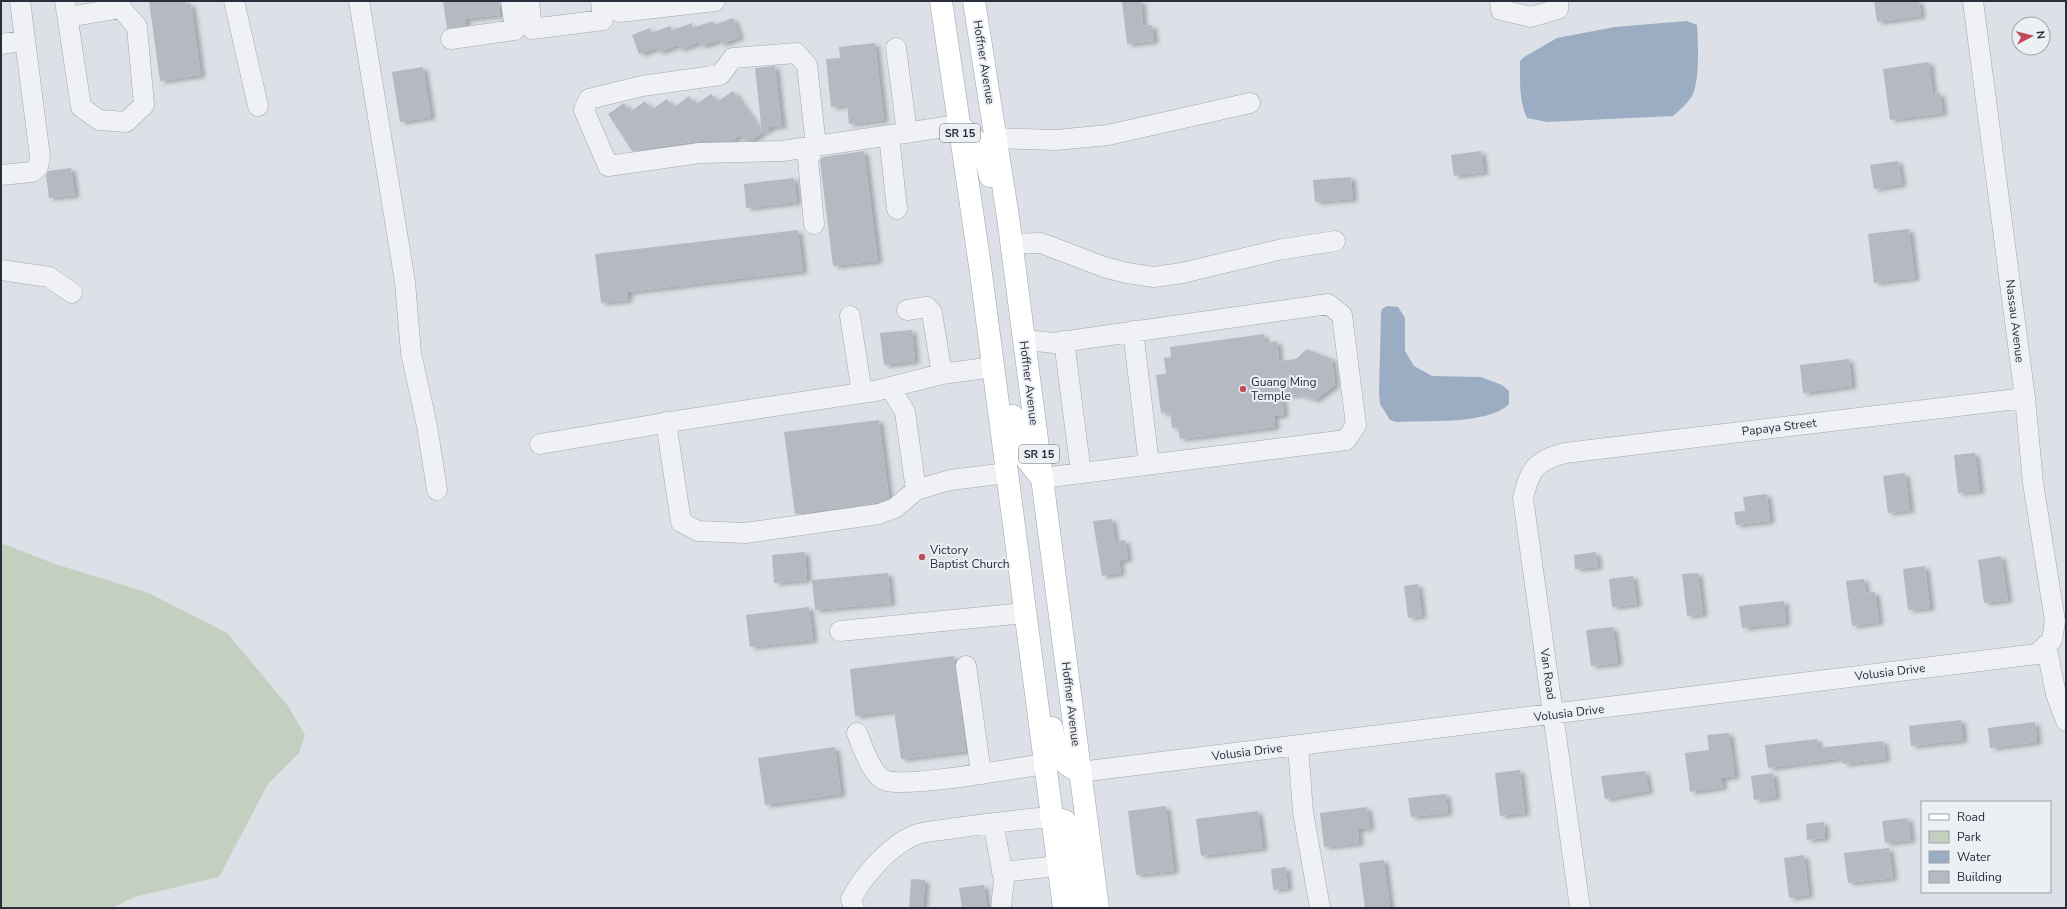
<svg xmlns="http://www.w3.org/2000/svg" width="2067" height="909" font-family="'Nunito Sans',sans-serif">
<defs>
<filter id="shadow"><feDropShadow dx="4.5" dy="2.5" stdDeviation="2" flood-color="#0004"/></filter>
</defs>
<rect width="100%" height="100%" fill="#dde0e6"/>
<path fill="#c3cfbf" d="M 1,543 L 55,564 L 149,593 L 227,633 L 288,706 L 305,735 L 299,753 L 268,784 L 219,877 L 134,897 L 112,908 L 1,908 Z"/>
<path fill="#9badc3" d="M 1687,21 L 1697,25 C 1698,42 1700,81 1692,96 C 1687,104 1680,110 1673,116 L 1547,122 L 1527,118 C 1519,100 1520,81 1520,61 L 1524,57 L 1557,38 L 1615,27 Z
M 1387,306 L 1398,307 L 1405,318 L 1405,351 L 1414,366 L 1432,376 L 1481,377 L 1502,385 L 1509,391 L 1509,404 C 1488,425 1427,420 1397,422 L 1390,420 L 1380,404 L 1379,392 L 1381,314 L 1382,309 Z"/>
<path fill="#b5b9c2" filter="url(#shadow)" d="M 149,1 L 185,1 L 186,4 L 191,4 L 201,75 L 160,81 Z
M 443,1 L 499,1 L 500,15 L 465,19 L 466,25 L 447,29 Z
M 1122,1 L 1141,1 L 1143,26 L 1152,25 L 1154,41 L 1127,44 Z
M 1874,1 L 1919,1 L 1921,16 L 1877,22 Z
M 733,18 L 740,37 L 721,44 L 720,40 L 701,46 L 700,42 L 680,49 L 678,45 L 659,52 L 657,48 L 639,54 L 632,35 L 650,28 L 651,33 L 670,26 L 672,30 L 692,23 L 693,28 L 713,21 L 714,25 Z
M 875,43 L 884,120 L 849,124 L 847,105 L 831,107 L 826,59 L 840,58 L 839,47 Z
M 1929,62 L 1933,94 L 1940,93 L 1943,113 L 1890,120 L 1883,69 Z
M 775,66 L 782,126 L 771,127 L 762,133 L 755,68 Z
M 423,67 L 431,117 L 400,122 L 392,72 Z
M 733,91 L 762,133 L 752,140 L 743,140 L 740,135 L 732,141 L 720,141 L 718,139 L 715,141 L 698,141 L 632,151 L 608,114 L 624,103 L 630,112 L 645,101 L 651,110 L 667,99 L 673,108 L 689,96 L 695,105 L 711,94 L 717,102 Z
M 864,151 L 878,261 L 833,266 L 820,161 L 823,157 Z
M 1481,151 L 1484,172 L 1454,176 L 1451,155 Z
M 1898,161 L 1902,184 L 1874,189 L 1870,165 Z
M 71,168 L 75,195 L 49,198 L 46,175 L 48,171 Z
M 1351,177 L 1353,199 L 1315,202 L 1313,180 Z
M 794,178 L 797,202 L 746,208 L 744,184 Z
M 1909,229 L 1915,278 L 1874,283 L 1868,234 Z
M 798,230 L 803,271 L 628,292 L 628,300 L 601,303 L 595,254 Z
M 912,330 L 915,361 L 884,365 L 880,333 Z
M 1264,334 L 1265,343 L 1277,341 L 1279,361 L 1296,359 L 1307,349 L 1332,359 L 1335,385 L 1315,400 L 1299,394 L 1282,396 L 1284,415 L 1274,416 L 1275,427 L 1180,439 L 1178,427 L 1172,428 L 1170,412 L 1161,413 L 1156,375 L 1166,374 L 1164,358 L 1171,357 L 1170,347 Z
M 1849,359 L 1852,386 L 1803,393 L 1800,365 Z
M 879,420 L 889,498 L 876,503 L 795,514 L 784,432 Z
M 1975,453 L 1980,491 L 1958,493 L 1954,455 Z
M 1905,473 L 1910,510 L 1888,513 L 1883,476 Z
M 1767,494 L 1770,521 L 1736,525 L 1734,512 L 1745,511 L 1743,497 Z
M 1112,519 L 1115,542 L 1125,540 L 1128,559 L 1119,561 L 1121,573 L 1102,576 L 1093,521 Z
M 805,552 L 807,580 L 774,583 L 772,555 Z
M 1596,552 L 1598,567 L 1575,569 L 1574,555 Z
M 2001,556 L 2008,600 L 1984,603 L 1978,560 Z
M 1925,566 L 1930,608 L 1908,610 L 1903,569 Z
M 888,573 L 891,603 L 815,610 L 812,580 Z
M 1698,573 L 1703,614 L 1687,616 L 1682,574 Z
M 1633,576 L 1637,604 L 1612,607 L 1609,579 Z
M 1864,579 L 1866,593 L 1875,592 L 1879,622 L 1852,626 L 1846,581 Z
M 1418,584 L 1422,616 L 1408,618 L 1404,586 Z
M 1784,601 L 1786,623 L 1742,628 L 1739,606 Z
M 809,607 L 813,640 L 750,647 L 746,615 Z
M 1613,627 L 1618,663 L 1591,666 L 1586,630 Z
M 954,656 L 966,751 L 901,759 L 894,711 L 855,716 L 850,669 Z
M 1961,720 L 1963,740 L 1911,746 L 1909,726 Z
M 2035,722 L 2037,742 L 1990,748 L 1988,728 Z
M 1729,733 L 1735,776 L 1721,778 L 1723,787 L 1690,792 L 1685,753 L 1709,750 L 1707,735 Z
M 1817,739 L 1818,748 L 1883,741 L 1886,759 L 1843,764 L 1843,758 L 1768,768 L 1765,745 Z
M 835,747 L 841,794 L 765,805 L 758,758 Z
M 1520,770 L 1525,813 L 1500,816 L 1495,773 Z
M 1645,771 L 1649,791 L 1605,799 L 1601,776 Z
M 1773,773 L 1776,797 L 1754,800 L 1751,776 Z
M 1446,794 L 1448,813 L 1411,817 L 1408,798 Z
M 1166,806 L 1174,871 L 1136,875 L 1128,811 Z
M 1367,807 L 1370,828 L 1358,829 L 1359,843 L 1324,847 L 1320,813 Z
M 1258,811 L 1263,848 L 1201,856 L 1196,819 Z
M 1908,818 L 1911,840 L 1885,843 L 1882,821 Z
M 1824,822 L 1825,838 L 1807,840 L 1806,824 Z
M 1889,848 L 1893,878 L 1848,883 L 1844,853 Z
M 1804,855 L 1809,895 L 1789,898 L 1784,858 Z
M 1384,860 L 1390,908 L 1365,908 L 1359,863 Z
M 1286,867 L 1288,888 L 1273,890 L 1271,869 Z
M 911,879 L 925,880 L 923,908 L 909,908 Z
M 984,885 L 987,908 L 962,908 L 959,888 Z"/>
<g fill="none" stroke-linecap="round" stroke-linejoin="round">
<defs>
<path id="minor" d="M 65,1 L 81,107 L 99,120 L 126,122 L 144,105 L 137,27 L 121,8 L 68,17
M 234,1 L 258,106
M 359,1 L 405,282 L 411,353 L 427,426 L 437,490
M 529,1 L 532,29 L 603,20 L 601,1
M 619,1 L 620,12 L 715,1
M 1500,1 L 1501,10 L 1531,17 L 1558,9 L 1558,1
M 451,39 L 515,30 L 511,1
M 1,44 L 24,41
M 896,48 L 907,133
M 889,136 L 897,209
M 995,138 L 1056,140 L 1108,135 L 1250,103
M 1,175 L 32,172 L 38,167 L 40,157 L 20,1
M 814,224 L 808,159 L 816,146 L 807,65 L 796,53 L 733,58 L 720,75 L 642,86 L 589,99 L 584,110 L 608,166 L 700,153 L 782,151 L 959,125
M 1011,244 L 1041,243 L 1104,267 L 1127,273 L 1154,277 L 1182,273 L 1278,250 L 1335,241
M 1,270 L 49,277 L 72,293
M 907,310 L 927,307 L 932,313 L 942,374
M 850,316 L 862,393
M 1133,331 L 1149,464
M 1064,341 L 1081,473
M 1024,343 L 1036,341 L 1054,343 L 1328,304 L 1342,315 L 1356,425 L 1346,440 L 1042,478
M 890,387 L 905,412 L 916,490 L 950,480 L 1007,473
M 666,422 L 681,522 L 698,531 L 745,533 L 879,514 L 895,508 L 916,490
M 540,444 L 682,420 L 875,391 L 942,374 L 993,367
M 840,631 L 1024,613
M 2046,645 L 2056,694 L 2066,721
M 966,666 L 981,773
M 857,733 C 862,745 871,774 884,780 C 905,789 1016,768 1044,764
M 1298,746 L 1303,812 L 1320,908
M 1080,772 L 2037,654 L 2052,640 L 2055,621 L 2033,483 L 2025,398 L 1973,1
M 993,823 L 1004,880 L 1001,908
M 1002,872 L 1058,866
M 854,908 L 851,899 C 864,875 890,845 915,835 C 925,831 938,831 948,829 C 982,824 1017,820 1051,817
M 1580,908 L 1523,498 C 1530,469 1535,461 1565,453 L 2025,398"/>
<path id="major" d="M 941,1 L 980,266 L 1064,908
M 974,1 L 1008,217 L 1098,908
M 959,125 C 981,144 984,147 990,176
M 1013,416 C 1017,445 1021,454 1040,476
M 1052,728 C 1056,754 1056,760 1080,772
M 1051,817 L 1065,821 L 1071,835 L 1082,908"/>
</defs>
<use href="#minor" stroke="#a3a7af" stroke-width="21"/>
<use href="#major" stroke="#9ea4b0" stroke-width="23"/>
<use href="#minor" stroke="#eff1f4" stroke-width="20"/>
<use href="#major" stroke="#fff" stroke-width="22"/>
</g>
<g fill="#c24b5a" stroke="#eceff4" stroke-width="1.5">
<circle cx="1243" cy="389" r="4"/>
<circle cx="922" cy="557" r="4"/>
</g>
<g text-anchor="middle" stroke-width="4" stroke-linejoin="round" paint-order="stroke">
<g fill="#eceff4" stroke="#636872" stroke-width="1">
<rect x="940" y="124" width="40" height="18" rx="3"/>
<rect x="1019" y="445" width="40" height="18" rx="3"/>
</g>
<g font-size="11" font-weight="bold" fill="#282e3b">
<text x="960" y="137">SR 15</text>
<text x="1039" y="458">SR 15</text>
</g>
<g font-size="12" fill="#282e3b" stroke="#eceff4">
<text transform="translate(984 62) rotate(81)" y="4">Hoffner Avenue</text>
<text transform="translate(2015 321) rotate(83)" y="4">Nassau Avenue</text>
<text transform="translate(1029 383) rotate(83)" y="4">Hoffner Avenue</text>
<text transform="translate(1779 427) rotate(-7)" y="4">Papaya Street</text>
<text transform="translate(1890 672) rotate(-7)" y="4">Volusia Drive</text>
<text transform="translate(1548 674) rotate(82)" y="4">Van Road</text>
<text transform="translate(1071 704) rotate(83)" y="4">Hoffner Avenue</text>
<text transform="translate(1569 713) rotate(-7)" y="4">Volusia Drive</text>
<text transform="translate(1247 752) rotate(-7)" y="4">Volusia Drive</text>
</g>
<g font-size="12" fill="#282e3b" stroke="#eceff4" text-anchor="start">
<text x="1251" y="386">Guang Ming<tspan x="1251" dy="14">Temple</tspan></text>
<text x="930" y="554">Victory<tspan x="930" dy="14">Baptist Church</tspan></text>
</g>
</g>
<rect width="2067" height="909" fill="none" stroke="#282e3b" stroke-width="4"/>
<rect x="1921" y="801" width="130" height="92" fill="#eceff4" stroke="#9ea2aa"/>
<rect x="1929" y="814" width="20" height="6" fill="#ffffff" stroke="#9ea2aa"/>
<text x="1957" y="821" font-size="12" fill="#282e3b">Road</text>
<rect x="1929" y="831" width="20" height="12" fill="#c3cfbf" stroke="#9ea2aa"/>
<text x="1957" y="841" font-size="12" fill="#282e3b">Park</text>
<rect x="1929" y="851" width="20" height="12" fill="#9badc3" stroke="#9ea2aa"/>
<text x="1957" y="861" font-size="12" fill="#282e3b">Water</text>
<rect x="1929" y="871" width="20" height="12" fill="#b5b9c2" stroke="#9ea2aa"/>
<text x="1957" y="881" font-size="12" fill="#282e3b">Building</text>
<g transform="translate(2031 36) rotate(83)"><circle r="19" fill="#eceff4" stroke="#9ea2aa"/>
<path d="M0-3L7 15L0 10L-7 15Z" fill="#c24b5a"/>
<text y="-6" font-size="11" font-weight="bold" text-anchor="middle" fill="#282e3b">N</text>
</g>
</svg>
